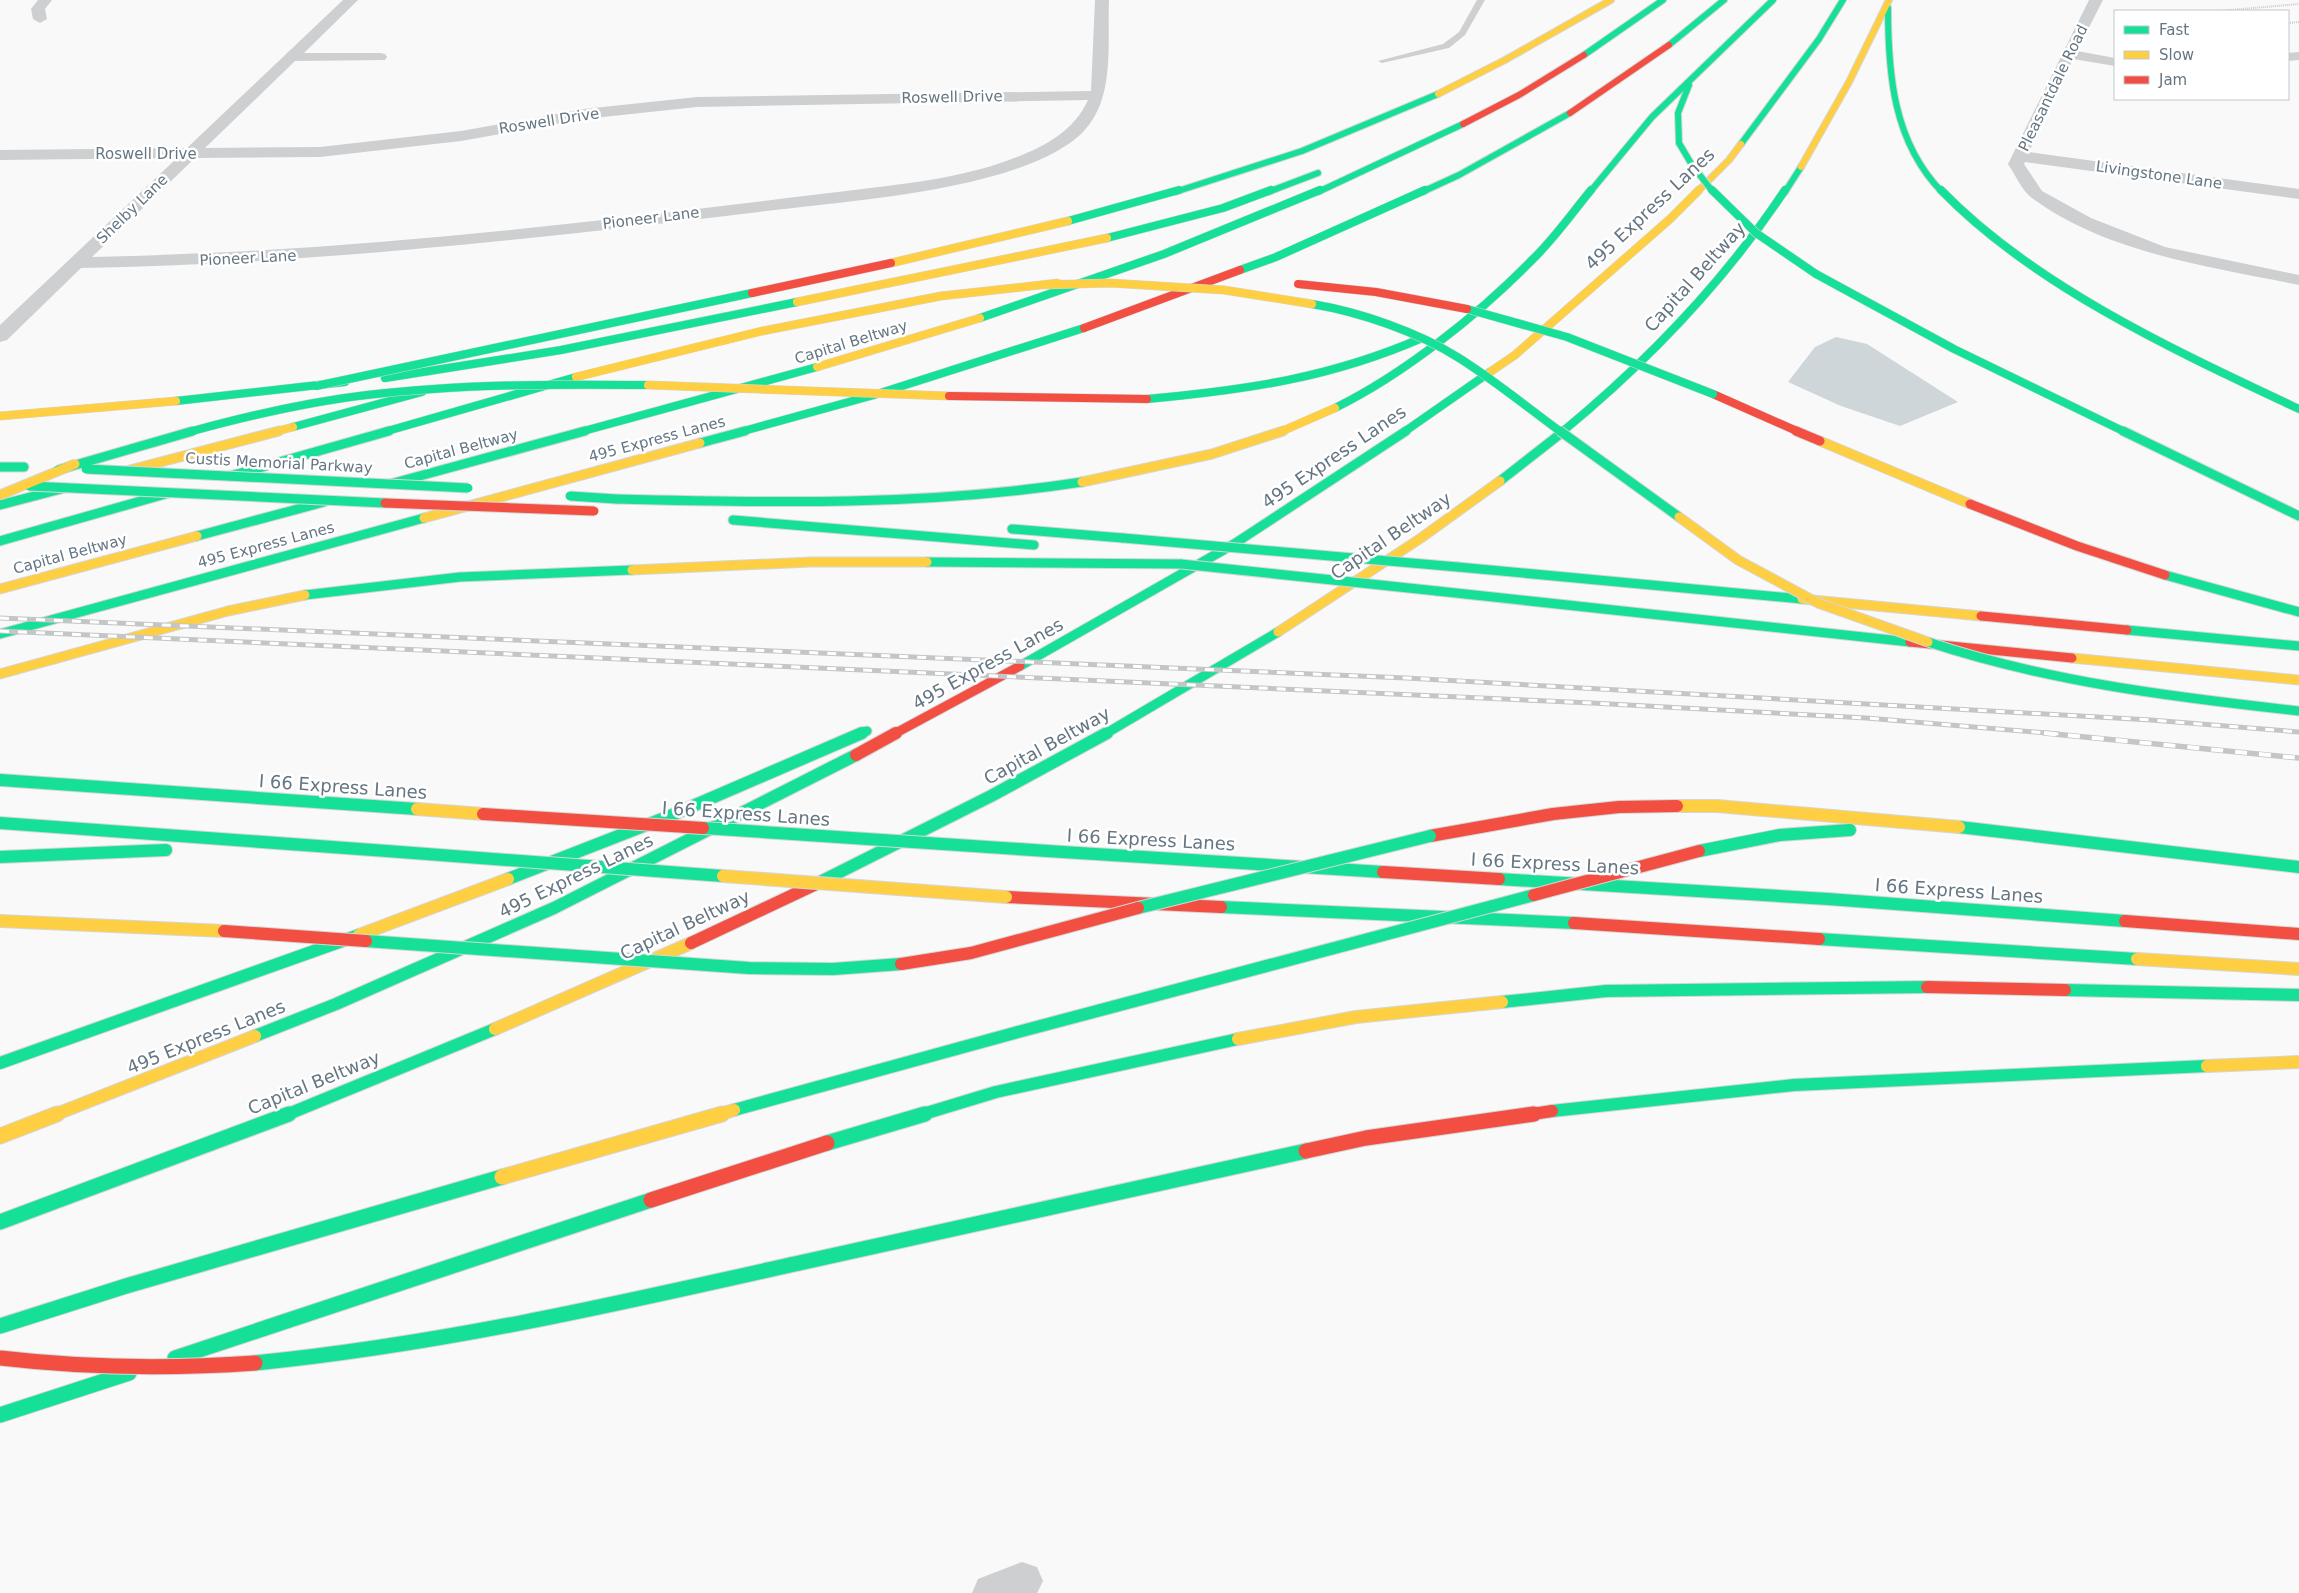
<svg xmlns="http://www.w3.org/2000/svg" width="2299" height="1593" font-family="'DejaVu Sans',sans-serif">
<rect width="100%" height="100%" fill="#f9f9f9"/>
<path fill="#ced6d9" d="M 1836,337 L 1867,344 L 1958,402 L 1900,426 L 1841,406 L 1788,382 L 1815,347 Z"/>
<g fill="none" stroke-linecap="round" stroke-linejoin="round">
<defs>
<path id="fast-far4" d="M 1888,8 C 1888,73 1893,142 1942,192
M 1669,45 L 1724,0
M 1584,55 L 1663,0
M 1679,143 L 1678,113 L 1689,85
M 1741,144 L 1819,39 L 1843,0
M 1175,192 L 1302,151 L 1438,94
M 1268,192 L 1318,173
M 1318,192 L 1463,124
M 1422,192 L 1459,175 L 1570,113
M 1590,192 L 1652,117 L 1773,0
M 1785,192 L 1801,167"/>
<path id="fast-far3" d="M 1941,190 C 2035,287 2178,352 2299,409
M 1068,221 L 1179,190
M 1107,238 L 1223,208 L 1271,190
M 1240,270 L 1276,257 L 1425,190
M 1816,274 L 1954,349 L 2125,432
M 980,318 L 1164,254 L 1320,190
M 385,378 L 561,350 L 797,302
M 1147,399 C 1246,390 1330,378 1422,338
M 176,401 L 345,382
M 1335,408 C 1404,374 1478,315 1532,260 C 1554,239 1572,213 1591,190
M 293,427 L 422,392
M 384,432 L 576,377
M 580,432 L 817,367
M 740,432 L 874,395 L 1084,328
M 1404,432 L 1490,372
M 1562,432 C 1647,362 1724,282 1785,190"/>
<path id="fast-far2" d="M 2123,431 L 2299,516
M 700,443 L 745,431
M 0,467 L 24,467
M 230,476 L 389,431
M 1500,481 L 1564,431
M 390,484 L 585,431
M 616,499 C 772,503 927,506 1082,482
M 0,505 L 65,488
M 733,520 L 1034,545
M 1012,529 L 1123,538
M 197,536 L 324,502
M 0,541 L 169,493
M 927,562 L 1181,564
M 1458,567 L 1802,599
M 2165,575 L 2299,612
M 1437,591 L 1910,642
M 305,595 L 460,577 L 632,570
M 2127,630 L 2299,646
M 0,634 L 424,518
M 1020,666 L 1234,544 L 1406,431
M 859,734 L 867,731
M 1105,734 L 1278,632"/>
<path id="fast-far1" d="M 0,780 L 417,809
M 0,823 L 387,851
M 1959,827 L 2299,867
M 1699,851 L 1780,835 L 1850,830
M 1063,852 L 1383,872
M 0,857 L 166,850
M 508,879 L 672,815 L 862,733
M 1499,879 L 1828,899 L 2125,921
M 814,885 L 991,796 L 1107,733
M 1221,907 L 1574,923
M 1819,939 L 2137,959
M 2065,990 L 2299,995
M 1502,1002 L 1606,991 L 1927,987
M 255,1036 L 336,1004 L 554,908 L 856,755
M 0,1063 L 359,935
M 734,1110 L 1018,1032
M 1552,1111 L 1794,1085 L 2207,1066
M 286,1115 L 495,1029
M 920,1115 L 996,1092 L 1238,1039"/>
<path id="fast" d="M 827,1143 L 925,1114
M 0,1222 L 289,1114
M 790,1265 L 1306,1151
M 0,1326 L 126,1286 L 502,1177
M 175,1358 L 651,1200
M 0,1415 L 129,1373"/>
<path id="slow-far4" d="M 1438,94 L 1505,60 L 1611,0
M 1801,167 L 1849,82 L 1889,0
M 1697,192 L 1729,160 L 1741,144"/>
<path id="slow-far3" d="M 891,263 L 1068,221
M 797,302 L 1107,238
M 817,367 L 980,318
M 1490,372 L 1515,355 L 1670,219 L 1699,190
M 576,377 L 762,331 L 941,296
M 0,416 L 176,401
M 274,432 L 293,427
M 1280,432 L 1335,408"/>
<path id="slow-far2" d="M 1820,441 L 1970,504
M 130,470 L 279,431
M 1082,482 L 1212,454 L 1283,431
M 424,518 L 700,443
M 632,570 L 811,562 L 927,562
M 0,589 L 197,536
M 1802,599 L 1981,616
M 1278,632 L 1421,538 L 1500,481
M 2072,658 L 2299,680
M 0,674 L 228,611 L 305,595"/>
<path id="slow-far1" d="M 1677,806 L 1717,806 L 1959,827
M 417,809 L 483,814
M 0,921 L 224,931
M 359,935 L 508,879
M 2137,959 L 2299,969
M 495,1029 L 691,943
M 1238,1039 L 1356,1017 L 1502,1002
M 2207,1066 L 2299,1062
M 54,1115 L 255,1036
M 717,1115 L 734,1110"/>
<path id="slow" d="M 0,1136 L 57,1114
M 502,1177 L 722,1114"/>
<path id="jam-far4" d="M 1570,113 L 1669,45
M 1463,124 L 1519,95 L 1584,55"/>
<path id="jam-far3" d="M 1084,328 L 1240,270
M 1713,394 L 1799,432"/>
<path id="jam-far2" d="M 1796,431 L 1820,441
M 1970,504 L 2077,546 L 2165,575
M 1981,616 L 2127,630
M 1910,642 L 2072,658
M 894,734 L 1020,666"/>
<path id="jam-far1" d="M 856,755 L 896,733
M 1430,836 L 1553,814 L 1619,807 L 1677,806
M 1383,872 L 1499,879
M 1006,897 L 1221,907
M 2125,921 L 2299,934
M 1574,923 L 1819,939
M 691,943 L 814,885
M 1927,987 L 2065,990
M 1526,1115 L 1552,1111"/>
<path id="jam" d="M 1306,1151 L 1366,1138 L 1534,1114
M 651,1200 L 827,1143"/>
</defs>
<use href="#fast-far4" stroke="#d5d6d6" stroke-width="8"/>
<use href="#fast-far3" stroke="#d5d6d6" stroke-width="9"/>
<use href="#fast-far2" stroke="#d5d6d6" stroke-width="11"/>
<use href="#fast-far1" stroke="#d5d6d6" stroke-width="14"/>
<use href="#fast" stroke="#d5d6d6" stroke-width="17"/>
<use href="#slow-far4" stroke="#d5d6d6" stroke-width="8"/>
<use href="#slow-far3" stroke="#d5d6d6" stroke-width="9"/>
<use href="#slow-far2" stroke="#d5d6d6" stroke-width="11"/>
<use href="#slow-far1" stroke="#d5d6d6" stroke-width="14"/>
<use href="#slow" stroke="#d5d6d6" stroke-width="17"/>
<use href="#jam-far4" stroke="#d5d6d6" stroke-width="8"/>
<use href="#jam-far3" stroke="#d5d6d6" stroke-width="9"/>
<use href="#jam-far2" stroke="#d5d6d6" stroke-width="11"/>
<use href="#jam-far1" stroke="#d5d6d6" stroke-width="14"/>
<use href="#jam" stroke="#d5d6d6" stroke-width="17"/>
<path stroke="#cbcccd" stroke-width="2" stroke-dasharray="1 1" stroke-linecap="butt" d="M 2219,11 L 2299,4
M 2288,23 L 2299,22"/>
<path fill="#cecfd0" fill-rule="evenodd" d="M 1477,0 L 1485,0 L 1465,35 L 1449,48 L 1382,63 L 1378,61 L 1443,44 L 1459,32 Z"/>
<path fill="#cecfd0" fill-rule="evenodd" d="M 38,0 L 52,0 L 45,9 L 47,19 L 40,23 L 33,19 L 31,9 Z
M 343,0 L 358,0 L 304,53 L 380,53 L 385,54 L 387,57 L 385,60 L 295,61 L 205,148 L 320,147 L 461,131 L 584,109 L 697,97 L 1091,91 L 1095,0 L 1109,0 C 1107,49 1117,107 1074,140 C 1006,192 844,201 759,212 C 533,239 308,264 81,268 L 7,340 L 0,342 L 0,325 L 177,158 L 0,160 L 0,150 L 187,148 ZM 1088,100 C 1073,133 1042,148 1009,160 C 963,177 912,183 863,189 C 818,194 774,200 730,205 C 518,231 306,253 92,257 L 195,158 L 320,157 L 461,141 L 584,119 L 697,107 Z
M 2089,0 L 2103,0 L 2077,51 L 2115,58 L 2115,66 L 2073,59 L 2029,152 L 2299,189 L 2299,199 L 2025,162 L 2024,164 L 2042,191 L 2091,218 L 2165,247 L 2299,275 L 2299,285 C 2211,267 2106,253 2032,198 C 2022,191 2015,174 2008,164 Z
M 2299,52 L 2299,60 L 2288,61 L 2288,53 Z
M 1022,1562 L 1037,1567 L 1043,1581 L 1037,1593 L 972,1593 L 978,1579 Z"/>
<use href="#fast-far4" stroke="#16e098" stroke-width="6"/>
<use href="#fast-far3" stroke="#16e098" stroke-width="8"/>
<use href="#fast-far2" stroke="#16e098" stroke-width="9"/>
<use href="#fast-far1" stroke="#16e098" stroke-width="12"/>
<use href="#fast" stroke="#16e098" stroke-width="15"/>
<use href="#slow-far4" stroke="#ffcf43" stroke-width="6"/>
<use href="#slow-far3" stroke="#ffcf43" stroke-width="8"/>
<use href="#slow-far2" stroke="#ffcf43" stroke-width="9"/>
<use href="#slow-far1" stroke="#ffcf43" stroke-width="12"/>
<use href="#slow" stroke="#ffcf43" stroke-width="15"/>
<use href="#jam-far4" stroke="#f24e42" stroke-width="6"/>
<use href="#jam-far3" stroke="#f24e42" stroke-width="8"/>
<use href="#jam-far2" stroke="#f24e42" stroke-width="9"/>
<use href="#jam-far1" stroke="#f24e42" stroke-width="12"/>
<use href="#jam" stroke="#f24e42" stroke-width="15"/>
<defs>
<path id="rail-far1" d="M 0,618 L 1406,678 L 2151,720 L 2299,732
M 0,631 L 1592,703 L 1866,718 L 2059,734"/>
<path id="rail" d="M 2044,733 L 2299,758"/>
</defs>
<use href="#rail-far1" stroke="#c3c5c6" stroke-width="5"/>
<use href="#rail" stroke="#c3c5c6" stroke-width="5.5"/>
<use href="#rail-far1" stroke="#fff" stroke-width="3" stroke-dasharray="9" stroke-linecap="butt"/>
<use href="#rail" stroke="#fff" stroke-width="4" stroke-dasharray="12" stroke-linecap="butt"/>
<defs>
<path id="fast-bridge-far4" d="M 1679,143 L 1692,165 L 1713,192"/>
<path id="fast-bridge-far3" d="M 1712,190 L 1756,233 L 1816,274
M 1312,304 C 1360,312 1418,332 1459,358 C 1494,380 1527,407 1561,432
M 1467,309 L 1567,337 L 1713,394
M 316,386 L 752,293
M 189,432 C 247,416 307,402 367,395 C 460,384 554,384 648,385"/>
<path id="fast-bridge-far2" d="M 1560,431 L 1679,517
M 86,469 L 468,488
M 58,470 L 193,431
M 29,486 L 385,503
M 570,496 L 616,499
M 1123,538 L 1458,567
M 1181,564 L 1437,591
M 1928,642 C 2049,682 2173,697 2299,711"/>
<path id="fast-bridge-far1" d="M 703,828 L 1063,852
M 387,851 L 723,876
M 1138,908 L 1430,836
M 366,941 L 749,968 L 833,969 L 901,964
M 1018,1032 L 1534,895"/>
<path id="fast-bridge" d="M 255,1363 C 436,1345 613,1305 790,1265"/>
<path id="slow-bridge-far2" d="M 1040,285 L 1110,283 L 1224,290 L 1312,304
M 941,296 L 1058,283
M 648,385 L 949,396"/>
<path id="slow-bridge-far1" d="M 0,495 L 75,464
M 1679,517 L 1738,560 L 1818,603 L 1928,642"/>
<path id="slow-bridge" d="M 723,876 L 1006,897"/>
<path id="jam-bridge-far3" d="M 1298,284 L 1376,292 L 1467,309
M 752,293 L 891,263
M 949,396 L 1147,399"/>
<path id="jam-bridge-far2" d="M 385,503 L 594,511"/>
<path id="jam-bridge-far1" d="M 483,814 L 703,828
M 1534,895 L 1699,851
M 224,931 L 366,941
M 901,964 L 971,953 L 1138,908"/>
<path id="jam-bridge" d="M 0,1358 C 85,1368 170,1369 255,1363"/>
</defs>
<use href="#fast-bridge-far4" stroke="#d5d6d6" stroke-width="8" stroke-linecap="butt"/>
<use href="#fast-bridge-far3" stroke="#d5d6d6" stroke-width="9" stroke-linecap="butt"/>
<use href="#fast-bridge-far2" stroke="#d5d6d6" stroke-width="11" stroke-linecap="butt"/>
<use href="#fast-bridge-far1" stroke="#d5d6d6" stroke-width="14" stroke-linecap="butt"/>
<use href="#fast-bridge" stroke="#d5d6d6" stroke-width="17" stroke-linecap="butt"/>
<use href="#slow-bridge-far2" stroke="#d5d6d6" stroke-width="9" stroke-linecap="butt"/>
<use href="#slow-bridge-far1" stroke="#d5d6d6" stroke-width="11" stroke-linecap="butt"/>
<use href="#slow-bridge" stroke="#d5d6d6" stroke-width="14" stroke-linecap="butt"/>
<use href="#jam-bridge-far3" stroke="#d5d6d6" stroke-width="9" stroke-linecap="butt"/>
<use href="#jam-bridge-far2" stroke="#d5d6d6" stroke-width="11" stroke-linecap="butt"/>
<use href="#jam-bridge-far1" stroke="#d5d6d6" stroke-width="14" stroke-linecap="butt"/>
<use href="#jam-bridge" stroke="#d5d6d6" stroke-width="17" stroke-linecap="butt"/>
<use href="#fast-bridge-far4" stroke="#16e098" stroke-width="6"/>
<use href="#fast-bridge-far3" stroke="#16e098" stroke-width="8"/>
<use href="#fast-bridge-far2" stroke="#16e098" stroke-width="9"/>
<use href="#fast-bridge-far1" stroke="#16e098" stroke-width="12"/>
<use href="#fast-bridge" stroke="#16e098" stroke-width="15"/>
<use href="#slow-bridge-far2" stroke="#ffcf43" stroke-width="8"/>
<use href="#slow-bridge-far1" stroke="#ffcf43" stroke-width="9"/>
<use href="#slow-bridge" stroke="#ffcf43" stroke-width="12"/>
<use href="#jam-bridge-far3" stroke="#f24e42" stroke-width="8"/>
<use href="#jam-bridge-far2" stroke="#f24e42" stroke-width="9"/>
<use href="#jam-bridge-far1" stroke="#f24e42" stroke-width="12"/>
<use href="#jam-bridge" stroke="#f24e42" stroke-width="15"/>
</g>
<g text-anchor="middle" stroke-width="5" stroke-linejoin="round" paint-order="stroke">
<g font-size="15" fill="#657683" stroke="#fff">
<text transform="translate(2053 88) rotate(-64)" y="5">Pleasantdale Road</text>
<text transform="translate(952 97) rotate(-1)" y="5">Roswell Drive</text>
<text transform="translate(549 121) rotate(-9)" y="5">Roswell Drive</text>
<text x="146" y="159">Roswell Drive</text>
<text transform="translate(2159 175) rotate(8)" y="5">Livingstone Lane</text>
<text transform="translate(132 209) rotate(-44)" y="5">Shelby Lane</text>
<text transform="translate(651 218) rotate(-7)" y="5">Pioneer Lane</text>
<text transform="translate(248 258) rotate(-3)" y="5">Pioneer Lane</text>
<text transform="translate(851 342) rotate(-17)" y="5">Capital Beltway</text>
<text transform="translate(657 439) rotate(-15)" y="5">495 Express Lanes</text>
<text transform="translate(461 449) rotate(-15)" y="5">Capital Beltway</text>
<text transform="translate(279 463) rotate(3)" y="5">Custis Memorial Parkway</text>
<text transform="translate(266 545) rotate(-15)" y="5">495 Express Lanes</text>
<text transform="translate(70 554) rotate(-15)" y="5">Capital Beltway</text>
</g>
<g font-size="18" fill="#657683" stroke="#fff">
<text transform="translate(1650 209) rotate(-43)" y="6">495 Express Lanes</text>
<text transform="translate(1695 277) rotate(-48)" y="6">Capital Beltway</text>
<text transform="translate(1334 457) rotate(-34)" y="6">495 Express Lanes</text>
<text transform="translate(1391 536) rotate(-34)" y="6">Capital Beltway</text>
<text transform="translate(988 664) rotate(-29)" y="6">495 Express Lanes</text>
<text transform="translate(1047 746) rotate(-29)" y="6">Capital Beltway</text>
<text transform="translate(343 787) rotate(4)" y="6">I 66 Express Lanes</text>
<text transform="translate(746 814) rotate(4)" y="6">I 66 Express Lanes</text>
<text transform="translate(1151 840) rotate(3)" y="6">I 66 Express Lanes</text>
<text transform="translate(1555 864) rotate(3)" y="6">I 66 Express Lanes</text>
<text transform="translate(576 876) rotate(-26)" y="6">495 Express Lanes</text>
<text transform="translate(1959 891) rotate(4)" y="6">I 66 Express Lanes</text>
<text transform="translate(685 925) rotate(-25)" y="6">Capital Beltway</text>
<text transform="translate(206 1037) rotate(-22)" y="6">495 Express Lanes</text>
<text transform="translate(314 1083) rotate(-22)" y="6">Capital Beltway</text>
</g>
</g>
<rect x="2114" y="10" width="175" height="90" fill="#ffffff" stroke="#c1c8cd"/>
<rect x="2124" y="26" width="25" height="8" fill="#16e098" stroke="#c1c8cd"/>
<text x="2159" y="35" font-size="15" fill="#657683">Fast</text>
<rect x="2124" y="51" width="25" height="8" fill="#ffcf43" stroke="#c1c8cd"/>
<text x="2159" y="60" font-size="15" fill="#657683">Slow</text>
<rect x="2124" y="76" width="25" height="8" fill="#f24e42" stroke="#c1c8cd"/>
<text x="2159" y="85" font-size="15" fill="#657683">Jam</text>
</svg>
